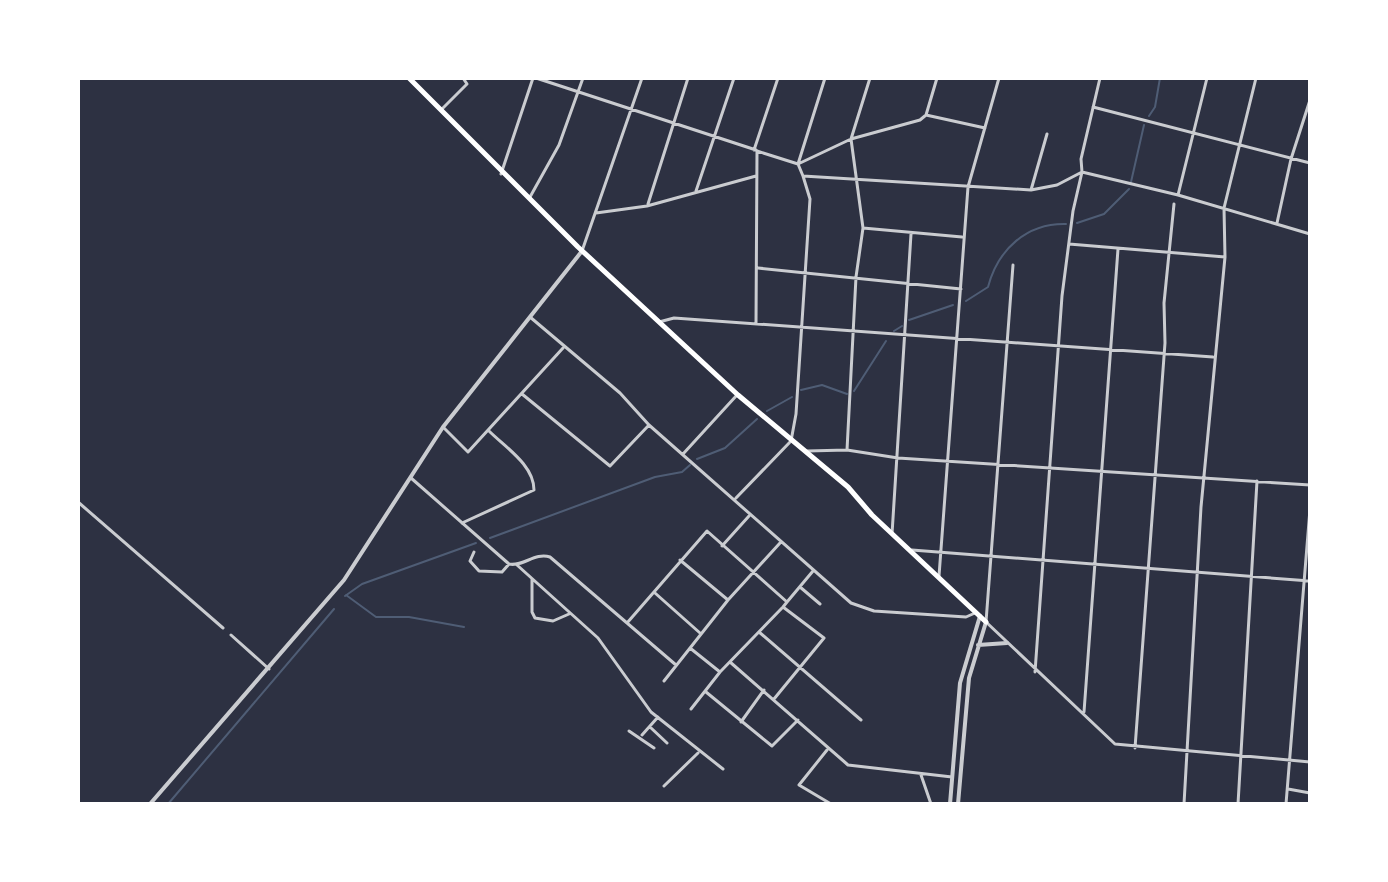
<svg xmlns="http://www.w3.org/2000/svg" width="1388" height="882" font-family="'Work Sans',sans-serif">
<rect width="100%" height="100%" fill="#2d3142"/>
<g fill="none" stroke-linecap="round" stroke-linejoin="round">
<path stroke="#4f5d75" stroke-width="2" d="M 1149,116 L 1155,107 L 1160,78
M 1131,182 L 1144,125
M 1077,223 L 1104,214 L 1129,189
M 966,301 L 988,287 C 998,249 1027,223 1066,224
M 909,320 L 953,305
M 894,331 L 902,326
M 801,390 L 822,385 L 847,394
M 854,391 L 886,341
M 767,411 L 792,397
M 697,459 L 725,448 L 757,419
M 490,538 L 655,477 L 682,472 L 690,465
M 346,595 L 376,617 L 409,617 L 464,627
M 345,596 L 362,584 L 476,543
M 168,804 L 334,609"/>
<path stroke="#caccd0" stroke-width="3" d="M 536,78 L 756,150
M 825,78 L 798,164 L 803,176 L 1031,190 L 1057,185 L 1082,172 L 1178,195 L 1310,234
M 1093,107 L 1310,163
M 441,110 L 467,84 L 463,78
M 926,115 L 985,128
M 754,150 L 778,78
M 501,174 L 533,78
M 1031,190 L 1047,134
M 696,191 L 734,78
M 1178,195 L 1207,78
M 530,197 L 559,145 L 583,78
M 648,204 L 688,78
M 596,213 L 647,206 L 756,176
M 1277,223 L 1291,159 L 1310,100
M 863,228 L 962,237
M 1069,244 L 1225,257
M 582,251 L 642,78
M 1013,265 L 986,622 L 1115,744 L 1310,762
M 758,268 L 961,289
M 530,317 L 620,393 L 649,425 L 851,603 L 874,611 L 966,617 L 975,613
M 659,322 L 674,318 L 1213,357
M 756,324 L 757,151 L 798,164 L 851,139 L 920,120 L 926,115 L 937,78
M 522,394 L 610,466 L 649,425
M 443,427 L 468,452 L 563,348
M 847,450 L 856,277 L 863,228 L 851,139 L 870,78
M 807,451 L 847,450 L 898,458 L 1310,485
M 683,454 L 737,395
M 411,478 L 509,564 C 523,567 535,552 550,557 L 676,665
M 736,498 L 791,441 L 796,414 L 810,199 L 803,176
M 78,502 L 223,628
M 462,523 L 534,490 C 534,465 505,447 489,431
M 892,534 L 911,234
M 722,546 L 749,516
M 912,550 L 1310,581
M 474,552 L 470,561 L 479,571 L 502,572 L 509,564
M 680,560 L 728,600
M 517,565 L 598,638 L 651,712 L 723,769
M 939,576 L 968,187 L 999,78
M 532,579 L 532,612 L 535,618 L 553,621 L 569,614
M 800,587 L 820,604
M 655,593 L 700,633
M 787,602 L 813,571
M 627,623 L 707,531 L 787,602 L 783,607 L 824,638 L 774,699
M 759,632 L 861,720
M 231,635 L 269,669
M 690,648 L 720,672
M 730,662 L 848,765 L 952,777
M 1035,672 L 1062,296 L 1073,211 L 1082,172 L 1081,159 L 1100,78
M 664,681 L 728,600 L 780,543
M 706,692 L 772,746 L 798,720
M 691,709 L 720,672 L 782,608
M 1084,712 L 1118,249
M 741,722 L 764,690
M 650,727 L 667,743
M 629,731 L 654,748
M 642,735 L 658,717
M 1135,748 L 1165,343 L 1164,303 L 1174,204
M 827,750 L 799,785 L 831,804
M 921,775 L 931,804
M 664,786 L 698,753
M 1288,789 L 1310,793
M 1184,804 L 1201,507 L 1225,257 L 1224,208 L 1256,78
M 1238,804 L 1257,481
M 1286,804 L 1310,509"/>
<path stroke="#caccd0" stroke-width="4" d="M 978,645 L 1007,643
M 150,804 L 344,580 L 443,427 L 582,251
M 950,804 L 960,683 L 980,616
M 958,804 L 969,678 L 986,622"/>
<path stroke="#fff" stroke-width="5" d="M 409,78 L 578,247 L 738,395 L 848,487 L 872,515 L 986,622"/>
</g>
<rect width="1388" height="882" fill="none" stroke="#ffffff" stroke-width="160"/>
</svg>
